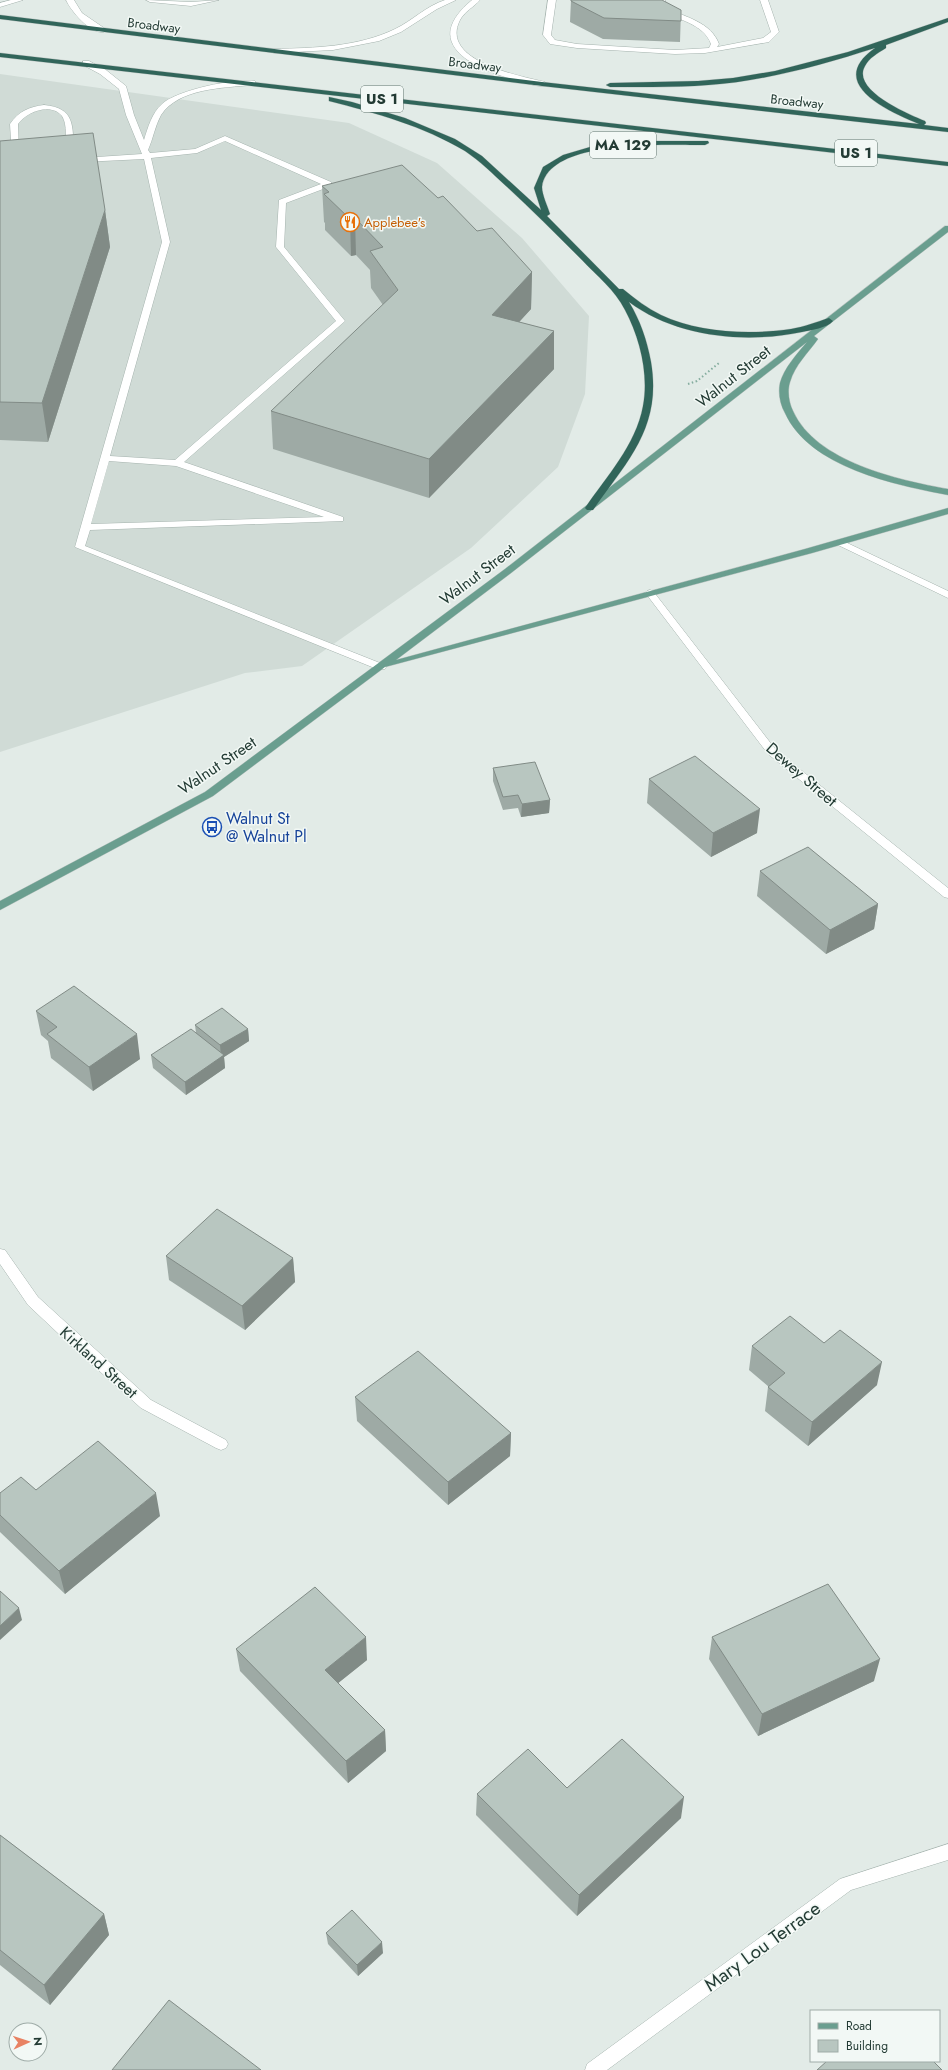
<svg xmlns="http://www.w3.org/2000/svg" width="948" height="2070" font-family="Jost,sans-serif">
<rect width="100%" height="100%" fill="#e2ebe7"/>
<path fill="#d0dbd6" d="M 0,74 L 349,123 L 437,163 L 522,238 L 589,316 L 585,394 L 558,467 L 471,548 L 302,666 L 245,673 L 0,752 Z"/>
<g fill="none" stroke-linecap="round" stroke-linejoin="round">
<defs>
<path id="minor" d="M 11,0 L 23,0 L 0,7 L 0,3 Z
M 66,0 L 74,0 L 82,13 L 104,28 L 104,32 C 90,34 71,11 66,0 Z
M 146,0 L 191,2 L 219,0 L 191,6 L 150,2 Z
M 445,0 L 456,0 L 437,9 L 401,32 L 379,41 L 333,50 L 274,53 L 270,51 L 274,49 C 314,48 358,47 395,29 C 412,21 426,6 445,0 Z
M 472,0 L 480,0 C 474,7 465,11 460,20 C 439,61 520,76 545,82 L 545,86 C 535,87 521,81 512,79 C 470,67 421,42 472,0 Z
M 548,0 L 556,0 L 551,35 L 555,40 L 577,44 L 675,50 L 709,48 L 711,44 C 704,24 677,19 660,11 L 657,0 L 665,0 L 666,8 C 685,17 711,22 719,44 L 717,47 L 763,38 L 771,32 L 760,0 L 768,0 L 779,32 L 769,42 L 705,53 L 675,54 L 577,48 L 550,44 L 543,35 Z
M 83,61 L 89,61 L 106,70 L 126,86 L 134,115 L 144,140 C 148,127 152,113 162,104 C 177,90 235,78 255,81 L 255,85 L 252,85 C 223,88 179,88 161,115 C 155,126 153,139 148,150 L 150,153 L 195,149 L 225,136 L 331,182 L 331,186 L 286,203 L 284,247 L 345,321 L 184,462 L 343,517 L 343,521 L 90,530 L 85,546 L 385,665 L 386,667 L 385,669 L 377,669 L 75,547 L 162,242 L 144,159 L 82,162 L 78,160 L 82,158 L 142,154 L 126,115 L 119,89 L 100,74 L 83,65 ZM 225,141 L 321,184 L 279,200 L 276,247 L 336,321 L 175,460 L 110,456 L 170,242 L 151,158 L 197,153 ZM 109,461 L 176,466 L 324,517 L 91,524 Z
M 44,105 C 76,108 72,126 74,151 L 70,153 L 66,151 C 65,141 68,125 62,116 C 51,102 26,112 18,124 L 19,155 L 12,157 L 10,124 C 19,111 29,107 44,105 Z
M 841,540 L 948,591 L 948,598 L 838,545 L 836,543 Z
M 650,590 L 653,591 L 776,750 L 948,888 L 948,898 L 944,897 L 768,754 L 647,595 L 645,593 L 647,591 Z
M 0,1249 L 5,1250 L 38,1297 L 151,1400 L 226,1440 L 228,1444 L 226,1448 L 221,1450 L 216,1448 L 141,1408 L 78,1352 L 28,1305 L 0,1264 Z
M 948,1844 L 948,1860 L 851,1890 L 607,2070 L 585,2070 L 587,2064 L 840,1879 Z"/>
<path id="major" d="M 945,226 L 948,226 L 948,232 L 814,336 L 818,339 C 808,353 795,365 790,382 C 787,391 789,403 793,411 C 816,462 898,480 948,489 L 948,495 C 895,485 809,467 785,413 C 780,404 778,393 780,383 C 784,368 797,354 807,342 L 511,573 L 396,660 L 805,549 L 948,508 L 948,514 L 812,553 L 385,667 L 213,796 L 0,910 L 0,901 L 205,792 L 505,569 Z"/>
<path id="highway" d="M 0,15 L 542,82 L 919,124 C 887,111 825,83 875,48 C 834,61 793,73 750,80 C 704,88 657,87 610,87 L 606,85 L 610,83 L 698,81 L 733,78 L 775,71 L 848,52 L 948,18 L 948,22 L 886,45 L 886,48 C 878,53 869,58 865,66 C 851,90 908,114 925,121 L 926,123 L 924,125 L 948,128 L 948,132 L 542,86 L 0,19 Z
M 0,53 L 948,162 L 948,166 L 0,57 Z
M 329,97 L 352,102 L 405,118 L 455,139 L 482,156 L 541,210 L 534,188 L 543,167 L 563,155 L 590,147 L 624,142 L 656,141 L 708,141 L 709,143 L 705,145 C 669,145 548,138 542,187 C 542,195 548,207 550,214 L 547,216 L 619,289 L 623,289 C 635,299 647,308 661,315 C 699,333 749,335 791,329 C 804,327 816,322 829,318 L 833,321 C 827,328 811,330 802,332 C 745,344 676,337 629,302 C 640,320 647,340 651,362 C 662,427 628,460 593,510 L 587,510 L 585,508 C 606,477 636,445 643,406 C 649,375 640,338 625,310 C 615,290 597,276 582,260 C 557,235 532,210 506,186 C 493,174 480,161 465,151 C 423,126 376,113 329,101 Z"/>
</defs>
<use href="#minor" stroke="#a5b3ae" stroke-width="1"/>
<use href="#major" stroke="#c1c8c6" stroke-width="1"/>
<use href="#highway" stroke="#c1c8c6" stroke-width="1"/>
<path stroke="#85ad9f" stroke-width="2" stroke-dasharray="1.5 2.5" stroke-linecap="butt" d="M 688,384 L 697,381 L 719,363"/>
<use href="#minor" fill="#fff" fill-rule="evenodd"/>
<use href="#major" fill="#6a9e8f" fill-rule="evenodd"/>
<use href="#highway" fill="#31655a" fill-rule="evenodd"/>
</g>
<path fill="#9eaaa5" d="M 571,0 L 681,10 L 680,42 L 603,39 L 570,22 Z
M 0,141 L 105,210 L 110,247 L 48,442 L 0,440 Z
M 322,186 L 438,198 L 477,231 L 532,272 L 531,309 L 519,322 L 554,331 L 554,369 L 429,498 L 273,449 L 271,411 L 383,305 L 371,288 L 370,270 L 356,255 L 351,256 L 325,230 L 325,223 L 324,222 Z
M 493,768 L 550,800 L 549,813 L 521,817 L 518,808 L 503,810 L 493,781 Z
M 649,779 L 757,833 L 711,857 L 647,803 Z
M 760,871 L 878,904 L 874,929 L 826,954 L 757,896 Z
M 36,1011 L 140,1059 L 93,1091 L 51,1058 L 48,1041 L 41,1035 Z
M 195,1025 L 248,1029 L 249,1041 L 224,1057 L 225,1068 L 186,1095 L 153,1068 L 151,1055 L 196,1033 Z
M 166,1256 L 293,1258 L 295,1282 L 245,1330 L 169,1280 Z
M 752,1346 L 877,1385 L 808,1446 L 765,1411 L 768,1387 L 769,1387 L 749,1370 Z
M 355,1397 L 511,1433 L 510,1456 L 448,1505 L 357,1421 Z
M 0,1493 L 160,1516 L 65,1594 L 0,1532 Z
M 712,1637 L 874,1681 L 758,1736 L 709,1659 Z
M 236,1649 L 367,1660 L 338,1683 L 385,1730 L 386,1751 L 348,1783 L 240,1671 Z
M 567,1788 L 681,1818 L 577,1916 L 476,1815 L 477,1794 Z
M 0,1835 L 104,1914 L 109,1935 L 50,2005 L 0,1965 Z
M 326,1933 L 383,1953 L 358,1976 L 328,1944 Z"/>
<path fill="#818b86" d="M 105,210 L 110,247 L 48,442 L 42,403 Z
M 355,218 L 356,255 L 351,256 L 350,219 Z
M 532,272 L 531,309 L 491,353 L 492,315 Z
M 554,331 L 554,369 L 429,498 L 429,459 Z
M 550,800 L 549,813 L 521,817 L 522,804 Z
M 760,809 L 757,833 L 711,857 L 713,833 Z
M 878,904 L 874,929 L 826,954 L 830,930 Z
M 248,1029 L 249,1041 L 224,1057 L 225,1068 L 186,1095 L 185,1082 L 221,1057 L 220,1045 Z
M 137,1034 L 140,1059 L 93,1091 L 89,1067 Z
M 293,1258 L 295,1282 L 245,1330 L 242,1306 Z
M 882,1362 L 877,1385 L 808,1446 L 812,1422 Z
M 511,1433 L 510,1456 L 448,1505 L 448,1482 Z
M 156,1493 L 160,1516 L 65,1594 L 59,1571 Z
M 19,1608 L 22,1620 L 0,1640 L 0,1626 Z
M 366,1637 L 367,1660 L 327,1692 L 325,1670 Z
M 880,1659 L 874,1681 L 758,1736 L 762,1714 Z
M 385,1730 L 386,1751 L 348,1783 L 346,1761 Z
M 684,1797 L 681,1818 L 577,1916 L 579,1895 Z
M 104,1914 L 109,1935 L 50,2005 L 44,1985 Z
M 382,1942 L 383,1953 L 358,1976 L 357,1965 Z"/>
<path fill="#b8c6c0" stroke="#818b86" d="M 571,0 L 662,0 L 681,10 L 681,21 L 604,18 L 571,1 Z
M 93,133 L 105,210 L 42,403 L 0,402 L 0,141 Z
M 402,165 L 438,198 L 443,196 L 477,231 L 492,228 L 532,272 L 492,315 L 554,331 L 429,459 L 271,411 L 398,290 L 370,251 L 383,247 L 355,218 L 350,219 L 324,194 L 329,192 L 322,186 Z
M 695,756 L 760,809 L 713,833 L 649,779 Z
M 535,762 L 550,800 L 522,804 L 518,795 L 503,797 L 493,768 Z
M 808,847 L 878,904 L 830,930 L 760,871 Z
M 74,986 L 137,1034 L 89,1067 L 47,1034 L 57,1027 L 36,1011 Z
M 222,1008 L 248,1029 L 220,1045 L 195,1025 Z
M 191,1029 L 224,1055 L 185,1082 L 151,1055 Z
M 217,1209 L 293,1258 L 242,1306 L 166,1256 Z
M 790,1316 L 824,1343 L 840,1330 L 882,1362 L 812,1422 L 768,1387 L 785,1373 L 752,1346 Z
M 418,1351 L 511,1433 L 448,1482 L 355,1397 Z
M 98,1441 L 156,1493 L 59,1571 L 0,1515 L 0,1493 L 21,1477 L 36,1490 Z
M 828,1584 L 880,1659 L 762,1714 L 712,1637 Z
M 315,1587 L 366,1637 L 325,1670 L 385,1730 L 346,1761 L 236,1649 Z
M 0,1591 L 19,1608 L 0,1626 Z
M 622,1739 L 684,1797 L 579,1895 L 477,1794 L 528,1749 L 567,1788 Z
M 0,1835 L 104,1914 L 44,1985 L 0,1950 Z
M 352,1910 L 382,1942 L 357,1965 L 326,1933 Z
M 169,2000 L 261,2070 L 112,2070 Z
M 827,2061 L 933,2061 L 942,2070 L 817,2070 Z"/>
<defs>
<symbol id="restaurant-ring" viewBox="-11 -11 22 22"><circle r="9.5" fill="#f2f8f5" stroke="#e8710a" stroke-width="1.5"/><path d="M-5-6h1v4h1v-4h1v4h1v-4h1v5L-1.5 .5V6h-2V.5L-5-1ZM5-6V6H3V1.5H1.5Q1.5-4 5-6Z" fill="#e8710a"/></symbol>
<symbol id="bus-ring" viewBox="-11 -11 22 22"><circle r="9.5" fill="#f2f8f5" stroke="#1a4fb4" stroke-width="1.5"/><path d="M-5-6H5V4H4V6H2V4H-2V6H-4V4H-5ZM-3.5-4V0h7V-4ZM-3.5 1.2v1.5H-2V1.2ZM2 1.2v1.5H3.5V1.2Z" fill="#1a4fb4"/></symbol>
</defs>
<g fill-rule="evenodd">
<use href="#restaurant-ring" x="339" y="211" width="22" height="22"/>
<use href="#bus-ring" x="201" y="816" width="22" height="22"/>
</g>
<g text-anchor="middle" stroke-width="3" stroke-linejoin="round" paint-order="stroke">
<g font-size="13" fill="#233b34" stroke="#f2f8f5">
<text transform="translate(154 25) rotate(7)" y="5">Broadway</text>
<text transform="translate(475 64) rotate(7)" y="5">Broadway</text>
<text transform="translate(797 101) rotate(6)" y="5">Broadway</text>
</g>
<g font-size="13" fill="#c56008" stroke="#f2f8f5" text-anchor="start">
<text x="364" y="227">Applebee's</text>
</g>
<g fill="#f2f8f5" stroke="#61746e" stroke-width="1">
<rect x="361" y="86" width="42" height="26" rx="3"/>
<rect x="590" y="132" width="66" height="26" rx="3"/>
<rect x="835" y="140" width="42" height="26" rx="3"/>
</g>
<g font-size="15" font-weight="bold" fill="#233b34">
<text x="382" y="104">US 1</text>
<text x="623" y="150">MA 129</text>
<text x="856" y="158">US 1</text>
</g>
<g font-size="16" fill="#233b34" stroke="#f2f8f5">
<text transform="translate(733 376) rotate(-38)" y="6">Walnut Street</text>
<text transform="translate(477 574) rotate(-37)" y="6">Walnut Street</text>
<text transform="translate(217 765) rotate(-34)" y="6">Walnut Street</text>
<text transform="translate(802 774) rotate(41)" y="6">Dewey Street</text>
<text transform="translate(99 1362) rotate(42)" y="6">Kirkland Street</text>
</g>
<g font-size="16" fill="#164399" stroke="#f2f8f5" text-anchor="start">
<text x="226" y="824">Walnut St<tspan x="226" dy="18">@ Walnut Pl</tspan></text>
</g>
<g font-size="19" fill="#233b34" stroke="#f2f8f5">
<text transform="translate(762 1946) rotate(-36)" y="7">Mary Lou Terrace</text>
</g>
</g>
<rect x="810" y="2010" width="130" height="52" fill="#f2f8f5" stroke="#9faca8"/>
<rect x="818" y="2023" width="20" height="6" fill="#6a9e8f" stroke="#9faca8"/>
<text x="846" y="2030" font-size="12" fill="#233b34">Road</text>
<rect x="818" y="2040" width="20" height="12" fill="#b8c6c0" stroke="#9faca8"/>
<text x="846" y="2050" font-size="12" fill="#233b34">Building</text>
<g transform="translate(28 2042) rotate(87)"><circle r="19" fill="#f2f8f5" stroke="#9faca8"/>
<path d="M0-3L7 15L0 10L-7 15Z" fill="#e88263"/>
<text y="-6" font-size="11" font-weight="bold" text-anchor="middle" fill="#233b34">N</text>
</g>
</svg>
